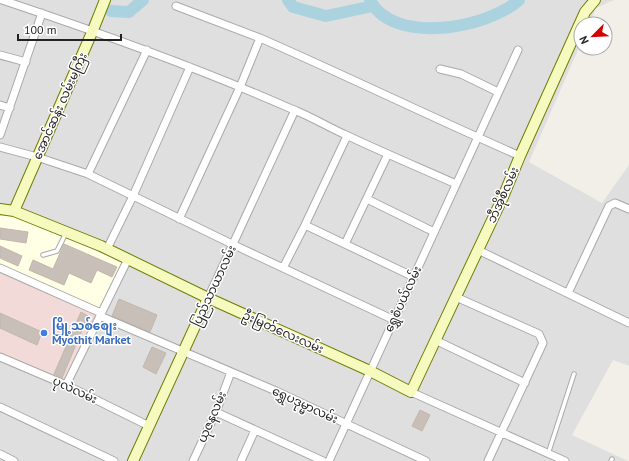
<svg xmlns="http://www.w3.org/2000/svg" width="629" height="461" font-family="'PT Sans','Noto Sans Myanmar',sans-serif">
<rect width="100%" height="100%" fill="#f2efe9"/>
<path fill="#e0dfdf" d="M 0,0 L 614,0 L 596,8 L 589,24 L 581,24 L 581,43 L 529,162 L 602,203 L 629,165 L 629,366 L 613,360 L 572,435 L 628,461 L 0,461 Z"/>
<path fill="#f2dad9" d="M 0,269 L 98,314 L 64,381 L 0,353 Z"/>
<path fill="#ffffe5" d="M 0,216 L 14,216 L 122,262 L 99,309 L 0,264 Z"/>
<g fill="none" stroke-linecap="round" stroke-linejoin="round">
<path stroke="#aad3df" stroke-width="12" d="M 288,0 L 293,7 L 326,16 L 373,6
M 370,0 C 393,46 488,28 519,0
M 111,11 L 129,12 L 143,0"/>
</g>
<path fill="#c7bfb8" stroke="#c4b6ab" d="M 0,228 L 28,232 L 26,243 L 0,239 Z
M 64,244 L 117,267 L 112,277 L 97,270 L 91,283 L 69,273 L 64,285 L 29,270 L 33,260 L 53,269 Z
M 0,246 L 22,256 L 18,266 L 0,258 Z
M 119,299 L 157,315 L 150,332 L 112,316 Z
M 81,312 L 88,316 L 62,378 L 54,374 Z
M 0,313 L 42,332 L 37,345 L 0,328 Z
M 152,347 L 166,353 L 156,374 L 143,367 Z
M 420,410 L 430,415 L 422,431 L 412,426 Z"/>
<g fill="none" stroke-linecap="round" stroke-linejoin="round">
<defs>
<path id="lane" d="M 43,255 L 57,251 L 66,233
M 548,454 L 574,374
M 611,461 L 612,459"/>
<path id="street" d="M 2,0 C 101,33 199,68 294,110 C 312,117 328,127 346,135 C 382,152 420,168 456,184
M 176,6 L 260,38 L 240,87 L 179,219
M 260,38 C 347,76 433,118 520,156
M 0,55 L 26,62
M 440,69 L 461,74 L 498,92
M 0,105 L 10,108
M 0,135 L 42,13
M 0,147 L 37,157 L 88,174 L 234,245 L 394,320
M 88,174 L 147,50
M 367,199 L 434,232
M 305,225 L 414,277
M 345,244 L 388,154
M 107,249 L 133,196 L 190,67
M 478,250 L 629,323
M 0,268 L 101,313
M 283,268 L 305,225 L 347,136
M 568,293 L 609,206 L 615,203 L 629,209
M 456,297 L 539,334 L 543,343 L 488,461
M 208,298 L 295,110
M 100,316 L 276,391 L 426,461
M 435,340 L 525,383
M 0,357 L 66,385 L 149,426
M 66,385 L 128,259
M 411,392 L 565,461
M 0,407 L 114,461
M 216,412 L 323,461
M 0,454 L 14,461
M 193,461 L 216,412 L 231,372
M 241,461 L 255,430
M 329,461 L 518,50"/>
<path id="secondary" d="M 0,209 L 14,211 L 101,246 L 208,298 L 370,371 L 411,392 L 503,197 L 520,156 L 585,12 L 595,0
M 14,211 L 93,30 L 105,0
M 133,461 L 208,298"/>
</defs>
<use href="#lane" stroke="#a9a9a9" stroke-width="5.5"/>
<use href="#street" stroke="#a9a9a9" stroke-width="9"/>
<use href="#secondary" stroke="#707d05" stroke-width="12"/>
<use href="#lane" stroke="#fff" stroke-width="3.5"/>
<use href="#street" stroke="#fff" stroke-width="7"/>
<use href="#secondary" stroke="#f7fabf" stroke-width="10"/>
</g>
<circle fill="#3f7fe0" stroke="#fff" stroke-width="1.5" cx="44" cy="333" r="4"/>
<g text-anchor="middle" stroke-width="3" stroke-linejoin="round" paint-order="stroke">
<g font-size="12" fill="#222" stroke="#fff">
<text transform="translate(60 106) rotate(-66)" y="4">အောင်ဆန်း လမ်းမကြီး</text>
<text transform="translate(503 195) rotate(-66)" y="4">ဘီအိုစီလမ်း</text>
<text transform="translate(214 286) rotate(-65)" y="4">ပြည်သာယာလမ်း</text>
<text transform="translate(403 299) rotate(-65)" y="4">ရွှေစံပယ်လမ်း</text>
<text transform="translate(283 332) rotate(24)" y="4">ဦးမြတ်လေးလမ်း</text>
<text transform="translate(75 390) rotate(25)" y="4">ပုလဲလမ်း</text>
<text transform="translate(305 405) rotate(25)" y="4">ရွှေပဒုမ္မာလမ်း</text>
<text transform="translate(212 417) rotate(-67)" y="4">ယုဇနလမ်း</text>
</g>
<g font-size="12" font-weight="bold" fill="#366cbe" stroke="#fff" text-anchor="start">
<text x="52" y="330">မြို့သစ်စျေး<tspan x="52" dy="14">Myothit Market</tspan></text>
</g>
</g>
<g transform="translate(593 36) rotate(246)"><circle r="19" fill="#ffffff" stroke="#a7a7a7"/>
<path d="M0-3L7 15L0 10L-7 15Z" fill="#d40000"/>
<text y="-6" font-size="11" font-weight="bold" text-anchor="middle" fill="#222222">N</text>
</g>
<path d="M18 34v6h103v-6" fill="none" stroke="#222222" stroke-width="2"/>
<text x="24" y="34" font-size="12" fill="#222222" stroke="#ffffff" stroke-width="3" paint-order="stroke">100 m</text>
</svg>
